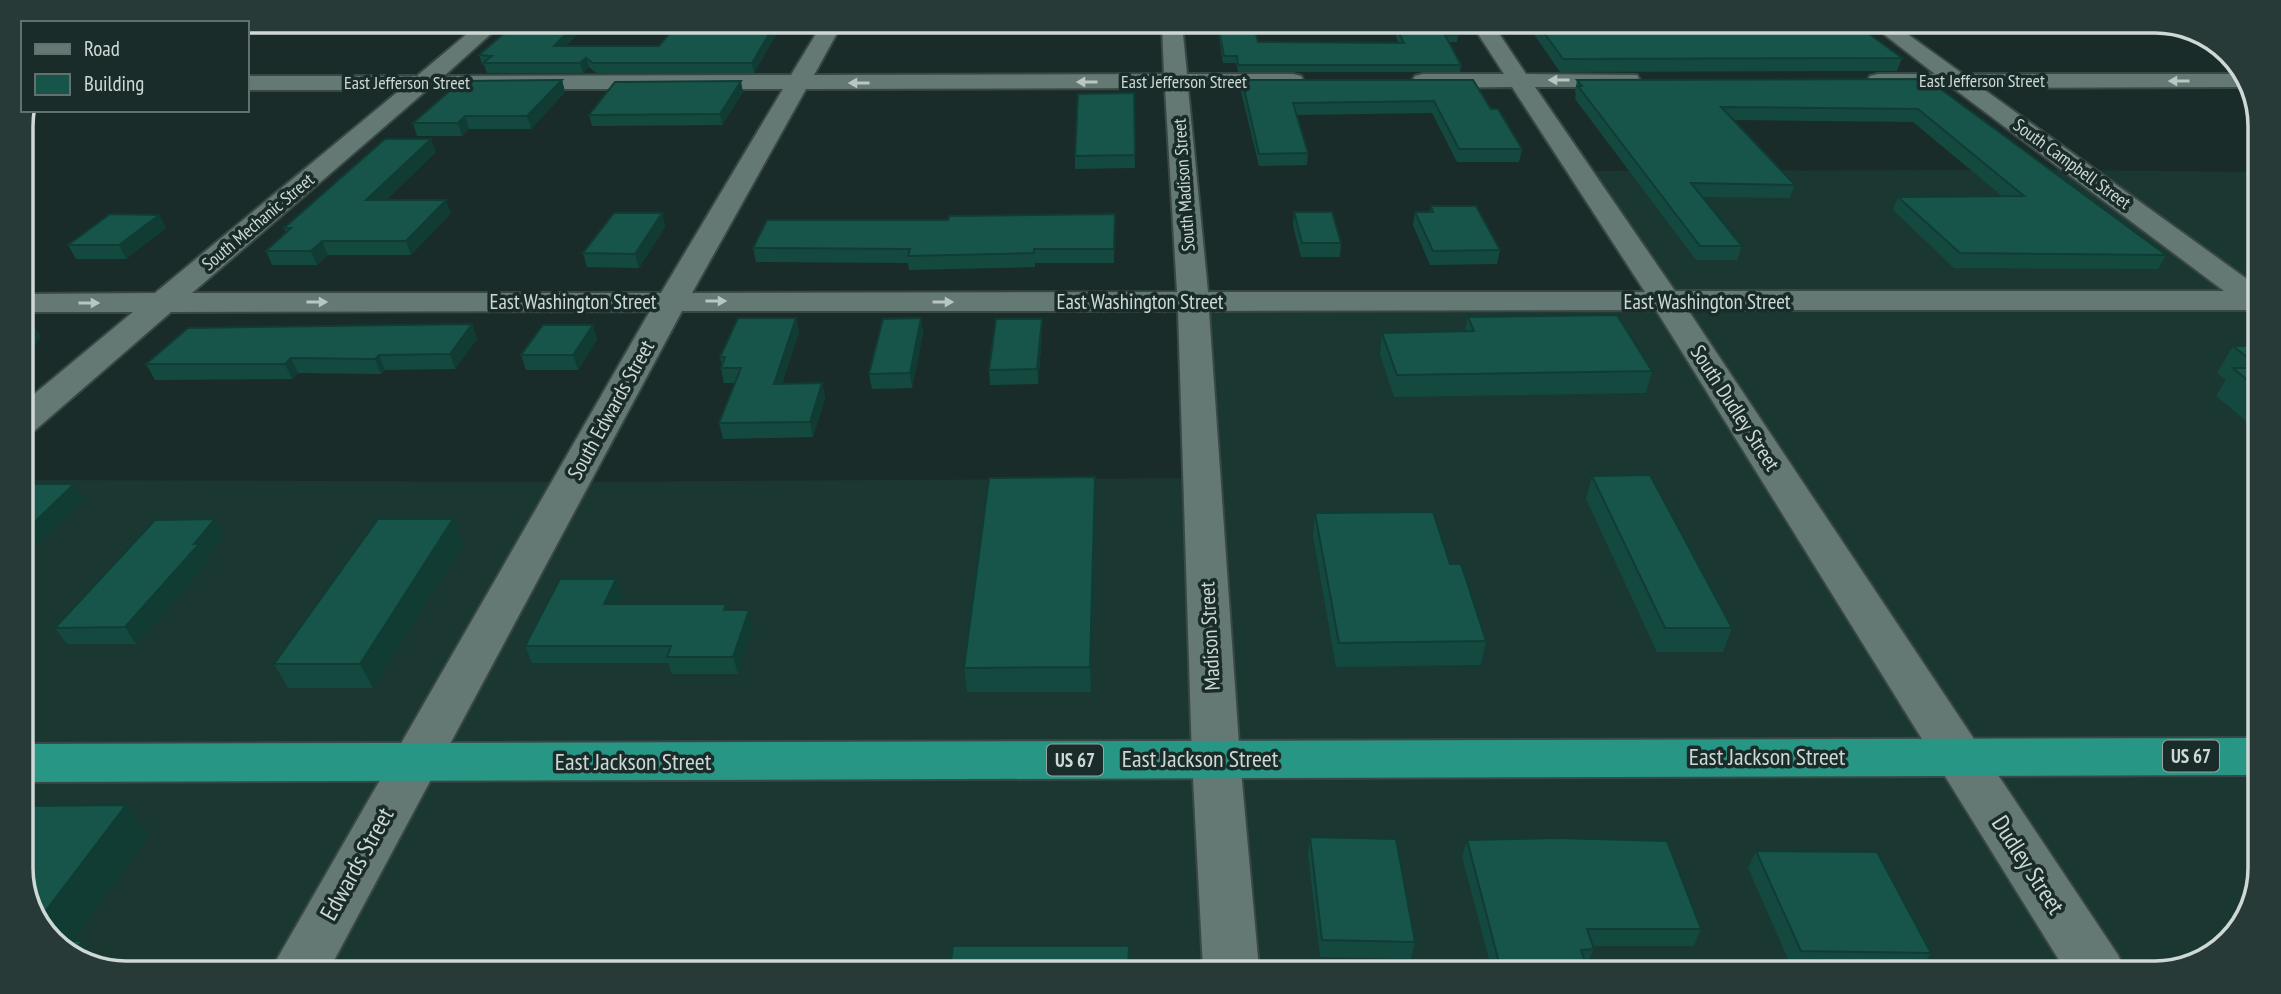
<svg xmlns="http://www.w3.org/2000/svg" width="2281" height="994" font-family="'PT Sans Narrow',sans-serif">
<rect width="100%" height="100%" fill="#1a2c29"/>
<path fill="#1b3731" d="M 2079,170 L 2259,172 L 2252,909 L 2214,955 L 2155,973 L 85,965 L 42,932 L 21,875 L 21,480 L 570,482 L 1201,478 L 1193,303 L 1666,302 L 1578,171 Z"/>
<g fill="none" stroke-linecap="round" stroke-linejoin="round">
<defs>
<path id="street" d="M 151,21 L 173,21 L 150,23 Z
M 481,22 L 504,22 L 444,76 L 791,75 L 822,24 L 842,24 L 814,75 L 1164,74 L 1162,25 L 1182,25 L 1187,74 L 1293,74 L 1301,76 L 1304,81 L 1301,86 L 1293,88 L 1188,88 L 1208,292 L 1645,292 L 1512,87 L 1423,88 L 1415,86 L 1412,81 L 1415,76 L 1423,74 L 1504,74 L 1473,26 L 1494,26 L 1526,74 L 1637,75 L 1640,80 L 1637,85 L 1629,87 L 1535,87 L 1675,291 L 2224,291 L 1953,88 L 1878,88 L 1870,86 L 1867,81 L 1870,76 L 1878,74 L 1935,74 L 1876,28 L 1899,28 L 1963,74 L 2244,74 L 2249,87 L 1982,88 L 2258,287 L 2258,310 L 1688,310 L 2118,955 L 2126,973 L 2067,973 L 1656,310 L 1209,311 L 1240,759 L 1259,969 L 1203,969 L 1192,759 L 1178,311 L 682,311 L 331,966 L 273,966 L 650,311 L 171,312 L 34,431 L 21,434 L 21,405 L 133,312 L 21,312 L 21,294 L 155,293 L 400,90 L 247,90 L 247,76 L 417,76 ZM 1165,88 L 1177,292 L 692,293 L 806,89 ZM 428,89 L 783,89 L 661,293 L 192,293 Z"/>
<path id="highway" d="M 2254,738 L 2253,775 L 21,782 L 21,744 Z"/>
</defs>
<use href="#street" stroke="#394844" stroke-width="4"/>
<use href="#highway" stroke="#394844" stroke-width="4"/>
<use href="#street" fill="#647874" fill-rule="evenodd"/>
<use href="#highway" fill="#289685" fill-rule="evenodd"/>
</g>
<path fill="#144940" d="M 398,22 L 460,22 L 452,29 L 400,29 Z
M 461,22 L 477,22 L 469,29 Z
M 498,22 L 588,23 L 566,46 L 659,46 L 718,27 L 720,23 L 782,24 L 754,73 L 596,73 L 589,67 L 583,73 L 487,73 L 484,65 L 482,64 L 479,55 L 508,29 L 500,29 Z
M 1217,25 L 1254,25 L 1258,42 L 1399,43 L 1396,37 L 1397,29 L 1404,29 L 1402,26 L 1453,26 L 1458,35 L 1457,42 L 1449,42 L 1461,65 L 1460,72 L 1238,72 L 1236,63 L 1223,63 Z
M 1529,27 L 1603,27 L 1608,32 L 1704,32 L 1705,29 L 1709,29 L 1710,27 L 1878,28 L 1877,32 L 1866,32 L 1902,58 L 1897,71 L 1560,72 Z
M 1933,28 L 2018,28 L 2017,31 L 1938,31 Z
M 1927,79 L 2166,255 L 2158,269 L 1954,268 L 1893,210 L 1898,197 L 2002,196 L 1913,122 L 1733,120 L 1795,185 L 1790,198 L 1702,197 L 1742,246 L 1737,260 L 1696,260 L 1575,99 L 1576,94 L 1575,92 L 1577,80 Z
M 562,80 L 565,92 L 531,129 L 469,129 L 462,136 L 417,136 L 413,123 Z
M 1242,80 L 1473,80 L 1491,109 L 1522,149 L 1519,162 L 1457,162 L 1432,113 L 1297,115 L 1308,153 L 1307,165 L 1259,166 L 1241,92 Z
M 2249,87 L 2253,100 L 2244,95 Z
M 743,92 L 722,125 L 592,126 L 589,115 Z
M 1134,93 L 1135,168 L 1075,169 L 1075,156 Z
M 436,152 L 386,200 L 451,213 L 411,255 L 328,255 L 317,265 L 272,265 L 266,251 L 286,233 L 284,228 Z
M 1431,206 L 1500,250 L 1497,264 L 1430,265 L 1413,225 L 1415,212 L 1430,212 Z
M 1294,212 L 1341,243 L 1340,257 L 1301,257 L 1293,226 Z
M 662,213 L 665,227 L 639,268 L 587,267 L 583,253 Z
M 1115,214 L 1114,263 L 1035,263 L 1035,267 L 909,270 L 908,263 L 756,262 L 753,248 L 948,220 Z
M 166,228 L 126,259 L 76,259 L 68,245 Z
M 1468,317 L 1652,371 L 1646,393 L 1394,397 L 1380,354 L 1382,333 L 1465,331 Z
M 796,318 L 799,332 L 782,384 L 822,383 L 825,398 L 813,437 L 723,439 L 719,423 L 735,383 L 724,383 L 721,368 L 722,365 L 720,357 Z
M 921,318 L 923,333 L 912,388 L 872,389 L 869,374 Z
M 1042,319 L 1042,334 L 1038,384 L 990,385 L 989,370 Z
M 472,324 L 477,339 L 455,369 L 385,370 L 381,374 L 298,373 L 292,379 L 155,380 L 146,364 Z
M 593,325 L 597,340 L 578,370 L 526,370 L 521,355 Z
M 2233,346 L 2258,346 L 2257,430 L 2216,396 L 2226,380 L 2217,373 Z
M 1592,476 L 1732,628 L 1723,652 L 1657,652 L 1586,499 Z
M 1095,500 L 1091,692 L 967,692 L 964,668 Z
M 1315,513 L 1450,564 L 1486,641 L 1481,665 L 1336,667 L 1313,536 Z
M 453,519 L 463,543 L 373,688 L 288,688 L 274,664 Z
M 224,536 L 207,556 L 210,560 L 136,644 L 67,644 L 55,628 Z
M 622,595 L 618,604 L 727,610 L 753,627 L 738,674 L 672,674 L 668,663 L 532,663 L 525,646 Z
M 1310,837 L 1415,942 L 1411,959 L 1320,957 L 1308,854 Z
M 1467,840 L 1701,929 L 1694,946 L 1593,946 L 1594,949 L 1586,966 L 1588,971 L 1492,970 L 1462,857 Z
M 1756,851 L 1931,953 L 1920,969 L 1792,968 L 1748,868 Z"/>
<path fill="#103c34" d="M 450,22 L 460,22 L 452,29 Z
M 467,22 L 477,22 L 469,29 Z
M 577,23 L 588,23 L 556,56 L 554,46 Z
M 775,24 L 782,24 L 754,73 L 752,63 Z
M 586,58 L 589,67 L 583,73 L 580,63 Z
M 562,80 L 565,92 L 531,129 L 527,116 Z
M 741,81 L 743,92 L 722,125 L 720,114 Z
M 465,116 L 469,129 L 462,136 L 458,123 Z
M 431,139 L 436,152 L 372,213 L 366,200 Z
M 446,200 L 451,213 L 411,255 L 406,241 Z
M 662,213 L 665,227 L 639,268 L 635,254 Z
M 159,215 L 166,228 L 126,259 L 119,245 Z
M 322,241 L 328,255 L 317,265 L 311,251 Z
M 796,318 L 799,332 L 777,399 L 774,384 Z
M 921,318 L 923,333 L 912,388 L 910,373 Z
M 1042,319 L 1042,334 L 1038,384 L 1037,369 Z
M 32,323 L 41,337 L 36,342 L 37,344 L 21,357 L 21,335 L 24,329 Z
M 472,324 L 477,339 L 455,369 L 450,354 Z
M 593,325 L 597,340 L 578,370 L 573,355 Z
M 379,355 L 385,370 L 381,374 L 375,359 Z
M 291,358 L 298,373 L 292,379 L 285,364 Z
M 822,383 L 825,398 L 813,437 L 810,422 Z
M 1095,477 L 1095,500 L 1091,692 L 1090,667 Z
M 74,484 L 84,500 L 21,562 L 21,535 Z
M 215,519 L 224,536 L 207,556 L 210,560 L 136,644 L 125,627 Z
M 453,519 L 463,543 L 373,688 L 360,664 Z
M 616,579 L 622,595 L 610,620 L 604,604 Z
M 749,610 L 753,627 L 738,674 L 733,657 Z
M 126,805 L 149,836 L 66,950 L 42,932 L 38,921 Z
M 82,941 L 103,965 L 85,965 L 72,955 Z"/>
<path fill="#17554b" stroke="#103c34" stroke-width="2" d="M 516,23 L 577,23 L 554,46 L 659,46 L 673,29 L 718,27 L 720,23 L 775,24 L 752,63 L 593,63 L 586,58 L 580,63 L 483,63 L 492,56 L 479,55 Z
M 1218,25 L 1254,25 L 1258,42 L 1404,43 L 1397,29 L 1409,29 L 1407,26 L 1453,26 L 1458,35 L 1445,35 L 1461,65 L 1238,65 L 1237,56 L 1224,56 Z
M 1540,27 L 1603,27 L 1608,32 L 1708,32 L 1705,29 L 1714,29 L 1713,27 L 1861,28 L 1902,58 L 1563,59 Z
M 1927,79 L 2166,255 L 1960,253 L 1898,197 L 2024,196 L 1918,109 L 1721,107 L 1795,185 L 1691,183 L 1742,246 L 1700,246 L 1578,86 L 1582,86 L 1577,80 Z
M 562,80 L 527,116 L 465,116 L 458,123 L 413,123 L 461,81 Z
M 1242,80 L 1473,80 L 1491,109 L 1498,109 L 1522,149 L 1459,149 L 1434,101 L 1293,103 L 1308,153 L 1259,154 Z
M 741,81 L 720,114 L 589,115 L 615,82 Z
M 1134,93 L 1135,155 L 1075,156 L 1078,94 Z
M 385,139 L 431,139 L 366,200 L 446,200 L 406,241 L 322,241 L 311,251 L 266,251 L 291,228 L 284,228 Z
M 1431,206 L 1476,206 L 1500,250 L 1433,251 L 1415,212 L 1433,212 Z
M 1294,212 L 1332,212 L 1341,243 L 1302,243 Z
M 614,213 L 662,213 L 635,254 L 583,253 Z
M 110,214 L 159,215 L 119,245 L 68,245 Z
M 1115,214 L 1114,249 L 1034,249 L 1034,253 L 908,256 L 910,249 L 753,248 L 767,220 L 948,220 L 949,216 Z
M 1617,315 L 1652,371 L 1397,375 L 1382,333 L 1474,331 L 1468,317 Z
M 738,318 L 796,318 L 774,384 L 822,383 L 810,422 L 719,423 L 741,368 L 721,368 L 725,357 L 720,357 Z
M 921,318 L 910,373 L 869,374 L 883,319 Z
M 996,319 L 1042,319 L 1037,369 L 989,370 Z
M 21,323 L 32,323 L 24,329 L 28,329 L 21,335 Z
M 472,324 L 450,354 L 379,355 L 375,359 L 291,358 L 285,364 L 146,364 L 188,328 Z
M 543,325 L 593,325 L 573,355 L 521,355 Z
M 2233,346 L 2258,346 L 2257,365 Z
M 2233,368 L 2257,368 L 2257,388 Z
M 1650,475 L 1732,628 L 1665,628 L 1592,476 Z
M 1095,477 L 1090,667 L 964,668 L 989,478 Z
M 21,484 L 74,484 L 21,535 Z
M 1433,512 L 1450,564 L 1461,564 L 1486,641 L 1339,643 L 1315,513 Z
M 215,519 L 194,544 L 200,543 L 125,627 L 55,628 L 155,520 Z
M 378,519 L 453,519 L 360,664 L 274,664 Z
M 560,579 L 616,579 L 604,604 L 726,604 L 724,610 L 749,610 L 733,657 L 667,657 L 671,646 L 525,646 Z
M 126,805 L 38,921 L 21,875 L 21,806 Z
M 1310,837 L 1396,839 L 1415,942 L 1322,940 Z
M 1557,838 L 1667,841 L 1701,929 L 1587,929 L 1594,949 L 1581,950 L 1588,971 L 1501,970 L 1467,840 Z
M 1756,851 L 1877,852 L 1931,953 L 1801,951 Z
M 55,941 L 82,941 L 72,955 Z
M 953,946 L 1129,946 L 1128,969 L 950,968 Z"/>
<defs><path id="oneway-solid" d="M-6-.8H1V-3.2L6.5 0L1 3.2V.8H-6Z" transform="scale(1.75)"/></defs>
<g fill="#b9c6c2">
<use href="#oneway-solid" transform="translate(1559 80) rotate(-180)"/>
<use href="#oneway-solid" transform="translate(2179 81) rotate(-180)"/>
<use href="#oneway-solid" transform="translate(1087 82) rotate(180)"/>
<use href="#oneway-solid" transform="translate(859 83) rotate(180)"/>
<use href="#oneway-solid" transform="translate(716 301)"/>
<use href="#oneway-solid" transform="translate(317 302)"/>
<use href="#oneway-solid" transform="translate(943 302)"/>
<use href="#oneway-solid" transform="translate(89 303)"/>
</g>
<g text-anchor="middle" stroke-width="7" stroke-linejoin="round" paint-order="stroke">
<g font-size="18" fill="#ced9d6" stroke="#1a2c29">
<text x="1982" y="87">East Jefferson Street</text>
<text x="1184" y="88">East Jefferson Street</text>
<text x="407" y="89">East Jefferson Street</text>
<text transform="translate(2072 164) rotate(36)" y="6">South Campbell Street</text>
<text transform="translate(1184 185) rotate(-94)" y="6">South Madison Street</text>
<text transform="translate(258 222) rotate(-40)" y="6">South Mechanic Street</text>
</g>
<g fill="#1a2c29" stroke="#98a5a2" stroke-width="2">
<rect x="2163" y="740.5" width="56" height="31" rx="5"/>
<rect x="1047" y="744.5" width="56" height="31" rx="5"/>
</g>
<g font-size="19" font-weight="bold" fill="#ced9d6">
<text x="2191" y="763">US 67</text>
<text x="1075" y="767">US 67</text>
</g>
<g font-size="21" fill="#ced9d6" stroke="#1a2c29">
<text x="573" y="309">East Washington Street</text>
<text x="1140" y="309">East Washington Street</text>
<text x="1707" y="309">East Washington Street</text>
<text transform="translate(1735 408) rotate(57)" y="7">South Dudley Street</text>
<text transform="translate(611 410) rotate(-61)" y="7">South Edwards Street</text>
<text transform="translate(1210 636) rotate(-93)" y="7">Madison Street</text>
</g>
<g font-size="24" fill="#ced9d6" stroke="#1a2c29">
<text x="1767" y="765">East Jackson Street</text>
<text x="1200" y="767">East Jackson Street</text>
<text x="633" y="770">East Jackson Street</text>
<text transform="translate(357 864) rotate(-61)" y="8">Edwards Street</text>
<text transform="translate(2028 865) rotate(57)" y="8">Dudley Street</text>
</g>
</g>
<path d="M0 0H2281V994H0ZM126 33H2155A93 93 0 0 1 2248 126V868A93 93 0 0 1 2155 961H126A93 93 0 0 1 33 868V126A93 93 0 0 1 126 33Z" fill="#283a37" fill-rule="evenodd"/>
<path fill="none" stroke="#ced9d6" stroke-width="3.5" d="M126 33H2155A93 93 0 0 1 2248 126V868A93 93 0 0 1 2155 961H126A93 93 0 0 1 33 868V126A93 93 0 0 1 126 33Z"/>
<rect x="21" y="21" width="228" height="91" fill="#1a2c29" stroke="#62716e" stroke-width="2"/>
<rect x="35" y="44" width="35" height="10" fill="#647874" stroke="#62716e" stroke-width="2"/>
<text x="84" y="56" font-size="21" fill="#ced9d6">Road</text>
<rect x="35" y="74" width="35" height="21" fill="#17554b" stroke="#62716e" stroke-width="2"/>
<text x="84" y="91" font-size="21" fill="#ced9d6">Building</text>
</svg>
